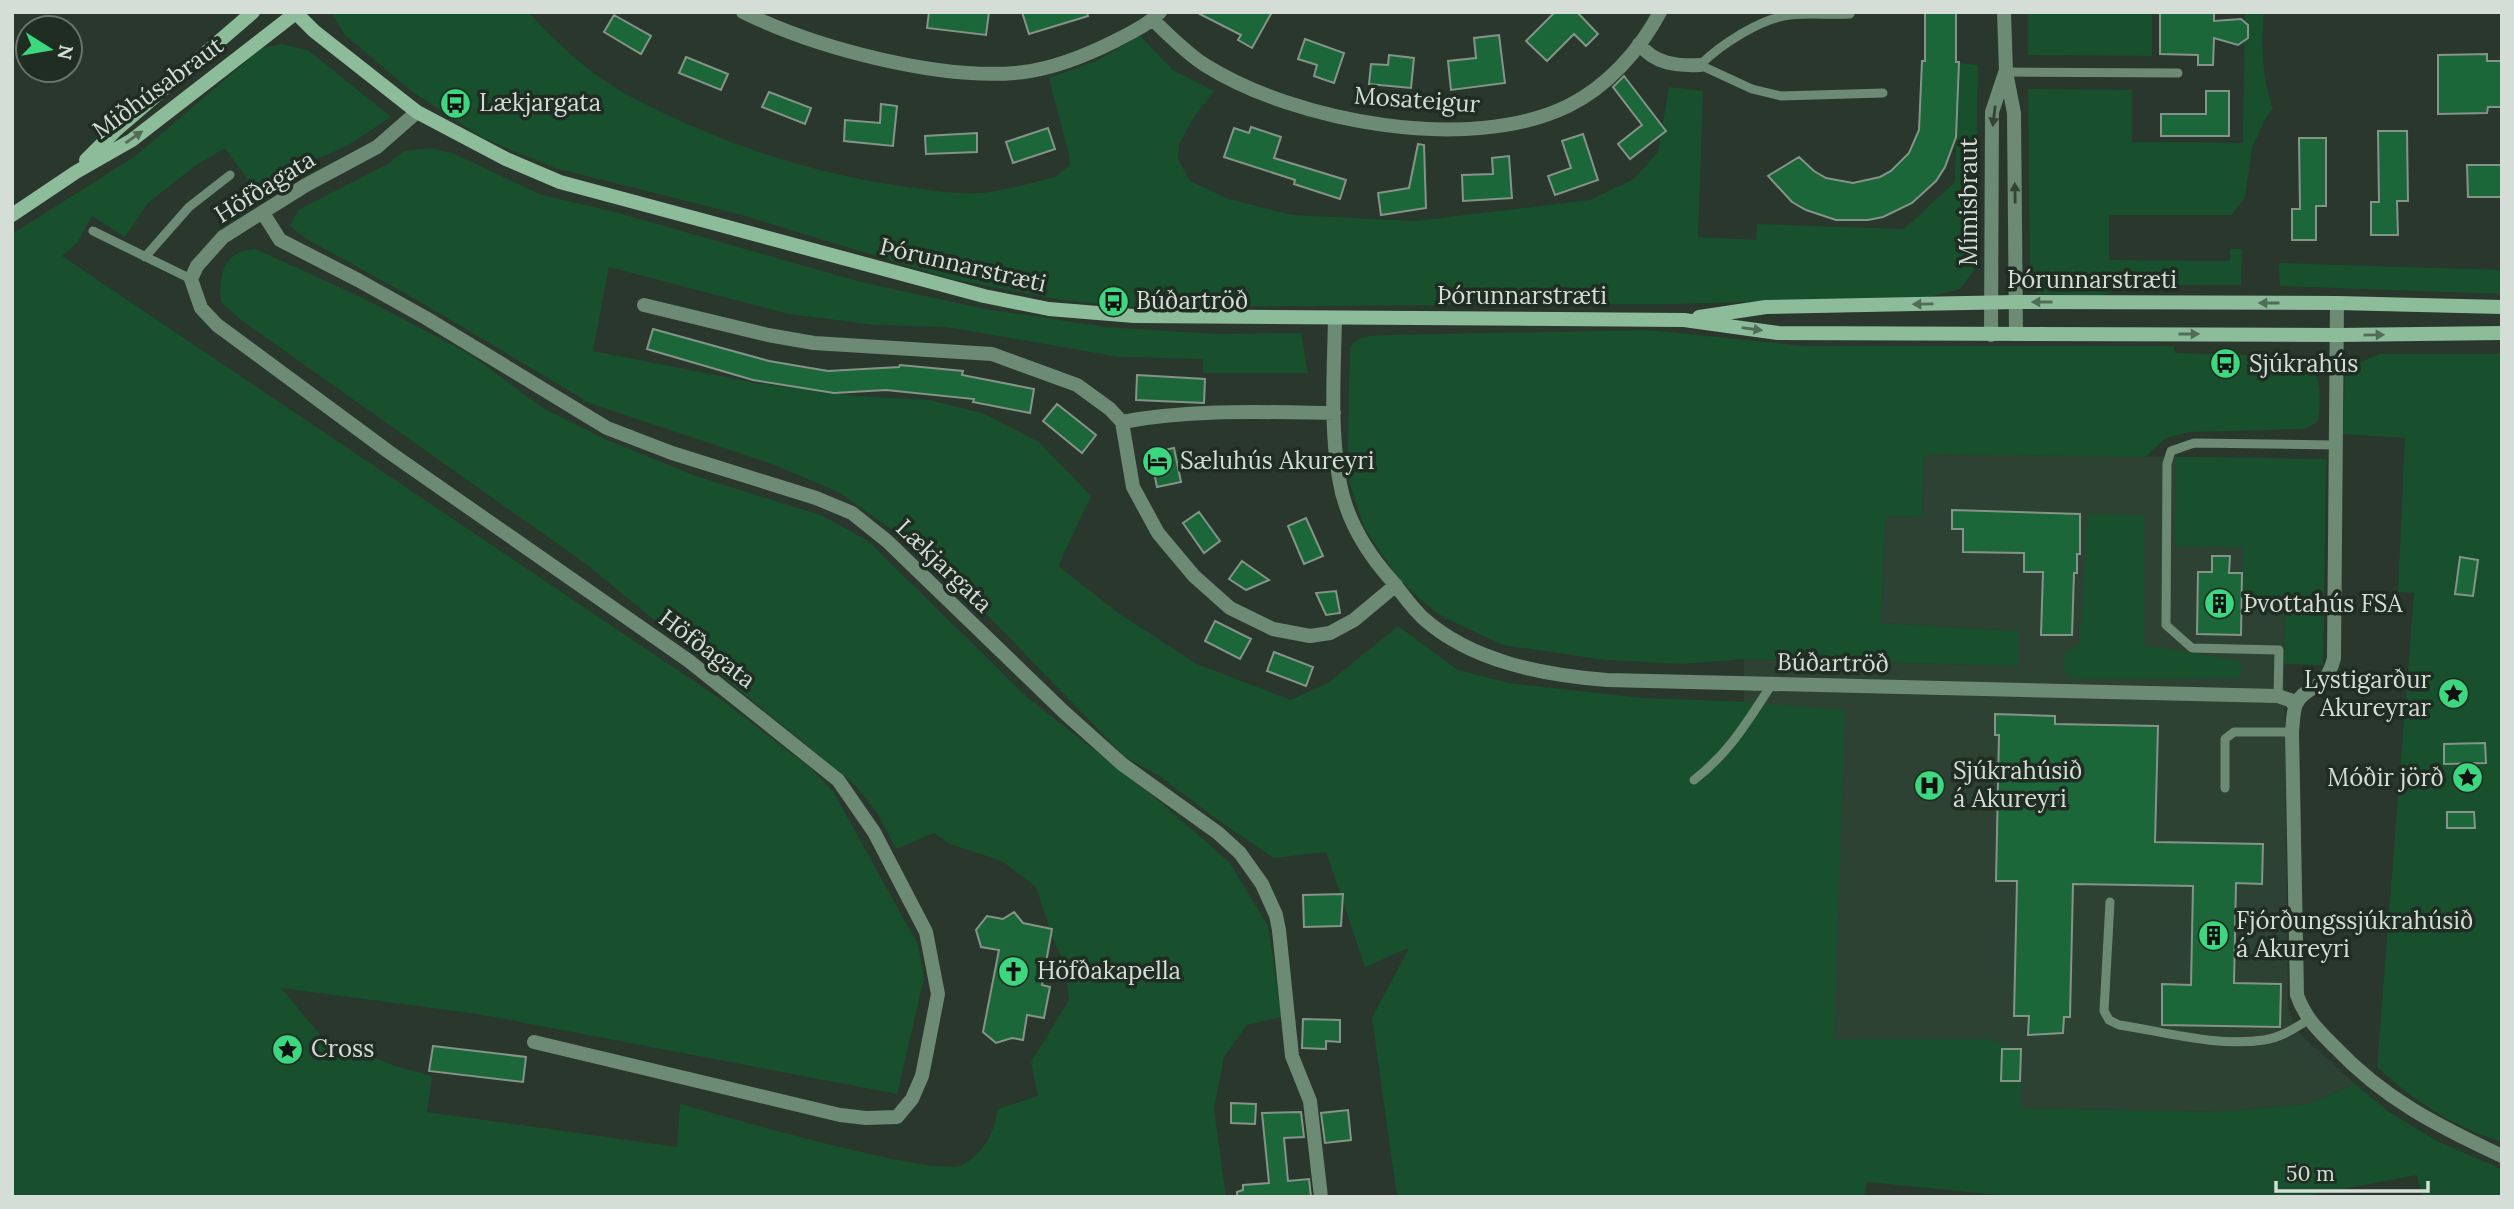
<svg xmlns="http://www.w3.org/2000/svg" width="2514" height="1209" font-family="Lora,serif">
<rect width="100%" height="100%" fill="#2a372d"/>
<path fill="#2e4233" d="M 1924,454 L 2287,458 L 2284,664 L 2288,1009 L 2299,1033 L 2355,1084 L 2308,1104 L 2220,1112 L 2021,1108 L 2021,1052 L 1834,1039 L 1642,698 L 1744,702 L 1744,659 L 2018,666 L 2018,631 L 1881,623 L 1886,516 L 1922,517 Z"/>
<path fill="#184f2d" d="M 331,12 L 528,12 C 557,43 588,73 626,94 C 713,141 810,174 908,187 C 932,190 958,195 982,193 C 1007,190 1031,183 1055,177 L 1070,165 L 1069,155 L 1049,78 L 1096,61 L 1140,36 L 1173,70 L 1214,91 L 1192,120 L 1179,145 L 1178,159 L 1190,181 L 1229,199 L 1292,215 L 1415,221 L 1590,200 L 1634,179 L 1658,152 L 1669,87 L 1703,91 L 1698,237 L 1756,240 L 1757,224 L 1904,229 L 1955,182 L 1959,63 L 1978,65 L 1974,270 L 1960,289 L 1929,297 L 1674,304 L 1134,307 L 1061,300 L 952,279 L 738,214 L 555,168 L 483,138 L 411,91 L 345,35 Z
M 2028,12 L 2152,12 L 2152,56 L 2028,55 Z
M 2245,12 L 2264,12 C 2261,46 2262,77 2273,109 L 2266,117 L 2252,148 L 2245,198 L 2231,215 L 2109,215 L 2109,260 L 2230,261 L 2230,249 L 2242,249 L 2241,285 L 2158,285 L 2124,287 L 2100,296 L 2037,294 L 2030,275 L 2028,89 L 2132,90 L 2132,142 L 2243,143 Z
M 282,44 L 309,51 L 391,117 L 347,146 L 293,169 L 257,193 L 225,148 L 195,166 L 148,203 L 125,237 L 92,216 L 77,243 L 62,256 L 722,700 L 809,767 L 833,791 L 918,945 L 924,978 L 897,1094 L 478,1014 L 281,988 L 321,1036 L 395,1066 L 432,1076 L 427,1112 L 677,1147 L 680,1104 C 721,1115 934,1178 962,1165 C 983,1155 995,1131 998,1109 L 1038,1096 L 1031,1062 L 1069,1000 L 1065,964 L 1053,939 L 1036,887 L 1002,861 L 950,844 L 934,833 L 896,849 L 878,814 L 855,785 L 586,564 L 241,320 L 221,302 C 218,274 224,250 256,249 L 367,300 L 471,355 L 543,408 L 605,439 L 693,475 L 823,516 L 868,541 L 1028,698 L 1157,799 L 1229,862 L 1268,926 L 1282,1017 L 1247,1025 L 1224,1057 L 1214,1109 L 1226,1197 L 12,1197 L 12,234 L 134,157 L 262,48 Z
M 430,148 L 452,153 L 542,195 L 615,212 L 861,282 L 985,309 L 1106,327 L 1217,334 L 1301,333 L 1308,373 L 1203,373 L 1203,359 L 1119,357 L 947,327 L 875,325 L 789,314 L 609,267 L 593,351 L 756,383 L 857,396 L 930,400 L 982,413 L 1039,442 L 1091,496 L 1058,566 L 1121,615 L 1197,664 L 1291,700 L 1328,683 L 1398,626 L 1458,670 L 1509,683 L 1642,698 L 1744,702 L 1845,710 L 1834,1039 L 1990,1039 L 2021,1052 L 2021,1108 L 2220,1112 L 2308,1104 L 2355,1084 L 2389,1112 L 2435,1140 L 2501,1169 L 2502,1196 L 2422,1197 L 2417,1175 L 2299,1197 L 2000,1197 L 1999,1195 L 1867,1182 L 1864,1197 L 1397,1197 L 1372,1018 L 1409,948 L 1365,967 L 1326,852 L 1273,858 L 1211,815 L 1161,777 L 1125,757 L 989,617 L 909,542 L 840,493 L 775,465 L 583,401 L 583,399 L 410,296 L 305,238 L 290,226 L 298,210 L 388,164 L 404,151 Z
M 2279,263 L 2502,270 L 2502,294 L 2280,286 Z
M 1649,330 L 1804,346 L 2174,346 L 2175,353 L 2274,356 L 2309,362 C 2322,380 2321,401 2318,421 L 2306,429 L 2189,432 L 2166,438 L 2145,457 L 1924,454 L 1922,517 L 1886,516 L 1881,623 L 2018,631 L 2018,666 L 1744,659 L 1683,664 L 1605,660 L 1503,645 L 1443,617 L 1424,603 L 1398,578 L 1364,527 L 1347,475 L 1350,348 C 1359,334 1372,336 1388,335 Z
M 2379,354 L 2502,354 L 2502,1142 C 2454,1127 2414,1101 2377,1067 L 2414,593 L 2398,592 L 2405,438 L 2343,434 L 2345,369 Z
M 2176,457 L 2326,459 L 2323,665 L 2284,664 L 2285,607 L 2242,607 L 2243,547 L 2175,546 Z
M 2095,514 L 2145,515 L 2145,646 L 2232,659 L 2239,662 L 2243,668 L 2239,678 L 2073,679 L 2063,669 L 2066,652 L 2080,644 L 2088,515 Z"/>
<path fill="#1c673a" stroke="#859488" stroke-width="2" d="M 929,12 L 989,12 L 986,35 L 927,28 Z
M 1022,12 L 1087,12 L 1088,16 L 1029,34 Z
M 1196,12 L 1272,12 L 1252,48 L 1238,40 L 1241,35 Z
M 1555,12 L 1577,12 L 1598,34 L 1586,46 L 1574,34 L 1547,61 L 1526,41 Z
M 1925,12 L 1956,12 L 1956,62 L 1959,62 L 1956,137 L 1945,167 L 1936,181 L 1912,203 L 1883,217 L 1868,220 L 1836,220 L 1806,210 L 1792,202 L 1768,176 L 1799,157 L 1814,171 L 1826,178 L 1853,183 L 1880,177 L 1891,171 L 1909,153 L 1919,130 L 1922,61 L 1925,61 Z
M 2160,12 L 2214,12 L 2214,21 L 2241,19 L 2248,25 L 2248,38 L 2238,45 L 2214,38 L 2213,65 L 2198,65 L 2198,55 L 2160,54 Z
M 614,15 L 651,36 L 641,54 L 604,32 Z
M 1499,35 L 1505,83 L 1451,90 L 1448,61 L 1476,58 L 1474,38 Z
M 1305,39 L 1344,53 L 1334,83 L 1314,76 L 1317,65 L 1298,59 Z
M 2487,54 L 2487,61 L 2502,61 L 2502,107 L 2488,107 L 2487,113 L 2438,114 L 2438,55 Z
M 1389,55 L 1414,58 L 1411,88 L 1369,84 L 1371,64 L 1388,65 Z
M 686,57 L 728,74 L 721,90 L 679,73 Z
M 1624,76 L 1666,131 L 1630,159 L 1618,144 L 1642,125 L 1613,87 Z
M 2206,91 L 2229,91 L 2229,136 L 2161,136 L 2161,114 L 2206,114 Z
M 769,92 L 811,108 L 805,124 L 762,107 Z
M 881,104 L 897,106 L 893,146 L 844,141 L 845,120 L 880,123 Z
M 1251,127 L 1281,137 L 1274,158 L 1346,180 L 1340,199 L 1294,184 L 1295,180 L 1224,157 L 1234,128 L 1249,133 Z
M 1048,128 L 1055,149 L 1013,163 L 1006,142 Z
M 2378,131 L 2407,131 L 2408,201 L 2397,201 L 2398,235 L 2371,235 L 2371,202 L 2379,202 Z
M 977,133 L 977,152 L 926,154 L 925,136 Z
M 1583,134 L 1598,180 L 1555,195 L 1548,176 L 1571,168 L 1562,141 Z
M 2299,138 L 2326,138 L 2326,206 L 2316,206 L 2316,240 L 2292,240 L 2292,209 L 2300,209 Z
M 1418,144 L 1424,145 L 1426,208 L 1381,215 L 1378,193 L 1409,188 Z
M 1509,156 L 1512,198 L 1463,201 L 1462,175 L 1493,174 L 1492,158 Z
M 2467,165 L 2502,165 L 2502,197 L 2468,197 Z
M 653,329 L 769,361 L 828,371 L 899,367 L 900,365 L 963,371 L 962,375 L 1034,389 L 1030,413 L 973,402 L 974,399 L 886,390 L 834,393 L 753,380 L 647,349 Z
M 1137,375 L 1205,379 L 1204,403 L 1136,400 Z
M 1057,404 L 1096,435 L 1082,453 L 1043,421 Z
M 1174,448 L 1181,482 L 1157,487 L 1150,453 Z
M 1952,510 L 2080,514 L 2080,554 L 2077,554 L 2077,573 L 2074,573 L 2072,635 L 2041,635 L 2043,572 L 2024,572 L 2024,553 L 1963,552 L 1963,529 L 1952,529 Z
M 1199,512 L 1220,541 L 1204,553 L 1183,523 Z
M 1306,518 L 1323,556 L 1304,564 L 1288,526 Z
M 2212,556 L 2230,556 L 2229,573 L 2242,573 L 2241,635 L 2197,634 L 2198,572 L 2212,572 Z
M 2460,557 L 2478,560 L 2473,596 L 2455,594 Z
M 1242,561 L 1269,580 L 1246,590 L 1229,579 Z
M 1336,591 L 1340,613 L 1326,615 L 1316,593 Z
M 1215,621 L 1251,639 L 1240,659 L 1205,641 Z
M 1274,652 L 1313,667 L 1306,686 L 1267,671 Z
M 1995,714 L 2055,716 L 2055,724 L 2158,726 L 2155,842 L 2263,844 L 2262,884 L 2236,883 L 2234,983 L 2281,984 L 2280,1027 L 2162,1025 L 2162,984 L 2191,985 L 2193,886 L 2073,884 L 2070,1017 L 2064,1017 L 2063,1033 L 2028,1035 L 2029,1016 L 2014,1016 L 2017,881 L 1996,881 L 1999,735 L 1995,735 Z
M 2485,743 L 2486,763 L 2444,764 L 2444,744 Z
M 2447,812 L 2474,812 L 2475,828 L 2447,828 Z
M 1343,894 L 1341,926 L 1304,927 L 1303,895 Z
M 1014,912 L 1023,923 L 1052,929 L 1042,985 L 1050,987 L 1044,1018 L 1027,1015 L 1023,1040 L 1012,1038 L 996,1043 L 983,1032 L 999,950 L 981,947 L 976,930 L 987,916 L 1003,919 Z
M 1303,1019 L 1340,1020 L 1340,1042 L 1326,1041 L 1326,1049 L 1302,1048 Z
M 433,1046 L 526,1057 L 523,1082 L 429,1071 Z
M 2002,1049 L 2021,1049 L 2020,1081 L 2001,1081 Z
M 1231,1103 L 1256,1104 L 1255,1124 L 1231,1123 Z
M 1348,1110 L 1351,1140 L 1325,1143 L 1321,1113 Z
M 1301,1112 L 1304,1137 L 1284,1138 L 1288,1181 L 1309,1179 L 1311,1197 L 1237,1197 L 1237,1192 L 1243,1190 L 1243,1185 L 1269,1183 L 1262,1113 Z"/>
<g fill="none" stroke-linecap="round" stroke-linejoin="round">
<path stroke="#6d8a75" stroke-width="9" d="M 1850,14 C 1830,15 1809,13 1790,15 C 1761,18 1720,45 1700,65 L 1752,89 L 1781,96 L 1883,93
M 2006,72 L 2178,73
M 93,231 L 191,279
M 145,257 L 189,207 L 230,175
M 2278,696 L 2279,650 L 2192,648 L 2166,625 L 2167,464 L 2171,451 L 2194,443 L 2335,445
M 1694,780 C 1730,752 1747,722 1772,684
M 2225,788 L 2225,739 L 2234,732 L 2292,732
M 2110,902 L 2104,1011 L 2109,1020 L 2119,1025 C 2166,1032 2216,1047 2264,1040 C 2280,1038 2295,1028 2308,1020"/>
<path stroke="#6d8a75" stroke-width="14" d="M 743,12 C 816,48 943,82 1024,72 C 1055,68 1087,55 1115,41 C 1130,33 1148,25 1160,12
M 2004,12 L 2006,72 L 2014,113 L 2016,334
M 1153,20 C 1169,35 1186,53 1205,65 C 1295,122 1470,154 1568,106 C 1607,87 1640,50 1660,12
M 1639,44 C 1655,64 1676,66 1700,65
M 417,112 L 377,147 L 306,185 L 223,237 L 197,266 L 191,279 L 201,308 L 217,325 L 389,452 L 689,661 L 838,780 L 874,832 L 926,932 L 938,994 L 922,1076 L 912,1099 L 897,1117 L 866,1118 L 840,1115 L 534,1042
M 263,213 L 280,240 L 358,280 L 426,318 L 607,428 L 672,453 L 816,498 L 852,513 L 887,541 L 1064,712 L 1122,764 L 1218,833 L 1240,853 L 1262,884 L 1276,915 L 1279,930 L 1292,1056 L 1310,1101 L 1321,1197
M 2337,303 L 2334,658 C 2326,692 2306,684 2296,704 C 2293,711 2293,723 2292,732 L 2297,995 C 2305,1018 2319,1031 2335,1047 C 2384,1099 2438,1126 2502,1156
M 644,305 L 768,335 L 814,343 L 992,354 L 1077,385 L 1110,409 L 1122,422 L 1133,487 L 1158,533 L 1194,576 L 1230,608 L 1273,629 L 1310,636 L 1330,633 L 1354,620 L 1396,585
M 1335,318 C 1334,371 1330,426 1339,478 C 1345,517 1366,552 1392,581 C 1402,593 1411,607 1423,618 C 1472,662 1544,675 1607,680 L 2278,696 L 2290,700 L 2295,706
M 1991,335 L 1992,112 L 2005,73
M 1122,422 C 1191,409 1264,412 1334,413"/>
<path stroke="#8dbc9a" stroke-width="14" d="M 295,12 L 314,31 L 417,112 L 506,159 L 560,182 L 984,296 L 1049,309 L 1134,316 L 1684,320 L 1778,333 L 2337,335 L 2502,333
M 86,160 L 116,130 L 253,12
M 12,215 L 76,172 L 132,140 L 297,12
M 1699,317 L 1766,307 L 2016,302 L 2337,303 L 2502,307"/>
</g>
<defs><path id="oneway-solid" d="M-6-.8H1V-3.2L6.5 0L1 3.2V.8H-6Z" transform="scale(1.75)"/></defs>
<g fill="#334438">
<use href="#oneway-solid" transform="translate(1994 116) rotate(97)"/>
<use href="#oneway-solid" transform="translate(2015 193) rotate(-91)"/>
</g>
<g fill="#516d59">
<use href="#oneway-solid" transform="translate(134 137) rotate(-35)"/>
<use href="#oneway-solid" transform="translate(2042 302) rotate(-180)"/>
<use href="#oneway-solid" transform="translate(2269 303) rotate(-180)"/>
<use href="#oneway-solid" transform="translate(1923 304) rotate(179)"/>
<use href="#oneway-solid" transform="translate(1752 329) rotate(8)"/>
<use href="#oneway-solid" transform="translate(2189 334)"/>
<use href="#oneway-solid" transform="translate(2374 335) rotate(-1)"/>
</g>
<defs>
<symbol id="bus-disc" viewBox="-11 -11 22 22"><circle r="9.5" fill="#3cd77e" stroke="#202d23"/><path d="M-5-6H5V4H4V6H2V4H-2V6H-4V4H-5ZM-3.5-4V0h7V-4ZM-3.5 1.2v1.5H-2V1.2ZM2 1.2v1.5H3.5V1.2Z" fill="#111"/></symbol>
<symbol id="hotel-disc" viewBox="-11 -11 22 22"><circle r="9.5" fill="#3cd77e" stroke="#202d23"/><path d="M-6-4.5h1.5V1H6V5H4.5V3h-9V5H-6ZM-4 0a1.8 1.8 0 1 1 3.6 0ZM.5 0V-2.5h3Q6-2.5 6 0Z" fill="#111"/></symbol>
<symbol id="building-disc" viewBox="-11 -11 22 22"><circle r="9.5" fill="#3cd77e" stroke="#202d23"/><path d="M-4-6H4V6H1V3H-1V6H-4ZM-2.5-4.3h1.7v1.8h-1.7ZM.8-4.3h1.7v1.8H.8ZM-2.5-1h1.7V.8h-1.7ZM.8-1h1.7V.8H.8Z" fill="#111"/></symbol>
<symbol id="sight-disc" viewBox="-11 -11 22 22"><circle r="9.5" fill="#3cd77e" stroke="#202d23"/><path d="M0-6L1.8-2.2L6-1.7L2.9 1.2L3.7 5.4L0 3.3L-3.7 5.4L-2.9 1.2L-6-1.7L-1.8-2.2Z" fill="#111"/></symbol>
<symbol id="hospital-disc" viewBox="-11 -11 22 22"><circle r="9.5" fill="#3cd77e" stroke="#202d23"/><path d="M-5-5h3v3.5h4V-5h3V5h-3V1.5h-4V5h-3Z" fill="#111"/></symbol>
<symbol id="church-disc" viewBox="-11 -11 22 22"><circle r="9.5" fill="#3cd77e" stroke="#202d23"/><path d="M-1.2-6h2.4v3.5h3.3v2.4h-3.3V6h-2.4V-.1h-3.3v-2.4h3.3Z" fill="#111"/></symbol>
</defs>
<g fill-rule="evenodd">
<use href="#bus-disc" x="438" y="86" width="35" height="35"/>
<use href="#bus-disc" x="1096" y="284" width="35" height="35"/>
<use href="#bus-disc" x="2208" y="346" width="35" height="35"/>
<use href="#hotel-disc" x="1140" y="444" width="35" height="35"/>
<use href="#building-disc" x="2202" y="586" width="35" height="35"/>
<use href="#sight-disc" x="2436" y="676" width="35" height="35"/>
<use href="#sight-disc" x="2450" y="760" width="35" height="35"/>
<use href="#hospital-disc" x="1912" y="768" width="35" height="35"/>
<use href="#building-disc" x="2196" y="918" width="35" height="35"/>
<use href="#church-disc" x="996" y="954" width="35" height="35"/>
<use href="#sight-disc" x="270" y="1032" width="35" height="35"/>
</g>
<g text-anchor="middle" stroke-width="7" stroke-linejoin="round" paint-order="stroke">
<g font-size="24" fill="#d5ddd7" stroke="#202d23">
<text transform="translate(158 88) rotate(-36)" y="8">Miðhúsabraut</text>
<text transform="translate(1417 100) rotate(4)" y="8">Mosateigur</text>
<text transform="translate(265 187) rotate(-32)" y="8">Höfðagata</text>
<text transform="translate(1969 202) rotate(-90)" y="8">Mímisbraut</text>
<text transform="translate(963 265) rotate(13)" y="8">Þórunnarstræti</text>
<text x="2092" y="288">Þórunnarstræti</text>
<text x="1522" y="304">Þórunnarstræti</text>
<text transform="translate(944 566) rotate(44)" y="8">Lækjargata</text>
<text transform="translate(707 649) rotate(37)" y="8">Höfðagata</text>
<text transform="translate(1833 663) rotate(1)" y="8">Búðartröð</text>
</g>
<g font-size="24" fill="#d5ddd7" stroke="#202d23" text-anchor="start">
<text x="479" y="111">Lækjargata</text>
<text x="1136" y="309">Búðartröð</text>
<text x="2249" y="372">Sjúkrahús</text>
<text x="1180" y="469">Sæluhús Akureyri</text>
<text x="2243" y="612">Þvottahús FSA</text>
<text x="2431" y="688" text-anchor="end">Lystigarður<tspan x="2431" dy="28">Akureyrar</tspan></text>
<text x="1953" y="779">Sjúkrahúsið<tspan x="1953" dy="28">á Akureyri</tspan></text>
<text x="2444" y="786" text-anchor="end">Móðir jörð</text>
<text x="2236" y="929">Fjórðungssjúkrahúsið<tspan x="2236" dy="28">á Akureyri</tspan></text>
<text x="1037" y="979">Höfðakapella</text>
<text x="311" y="1057">Cross</text>
</g>
</g>
<rect width="2514" height="1209" fill="none" stroke="#d5ddd7" stroke-width="28"/>
<g transform="translate(49 49) rotate(101)"><circle r="33" fill="#202d23" stroke="#68736b" stroke-width="2"/>
<path d="M0-5L12 26L0 18L-12 26Z" fill="#3cd77e"/>
<text y="-10" font-size="19" font-weight="bold" text-anchor="middle" fill="#d5ddd7">N</text>
</g>
<path d="M2276 1181v10h152v-10" fill="none" stroke="#d5ddd7" stroke-width="3.5"/>
<text x="2286" y="1181" font-size="21" fill="#d5ddd7" stroke="#202d23" stroke-width="5" paint-order="stroke">50 m</text>
</svg>
